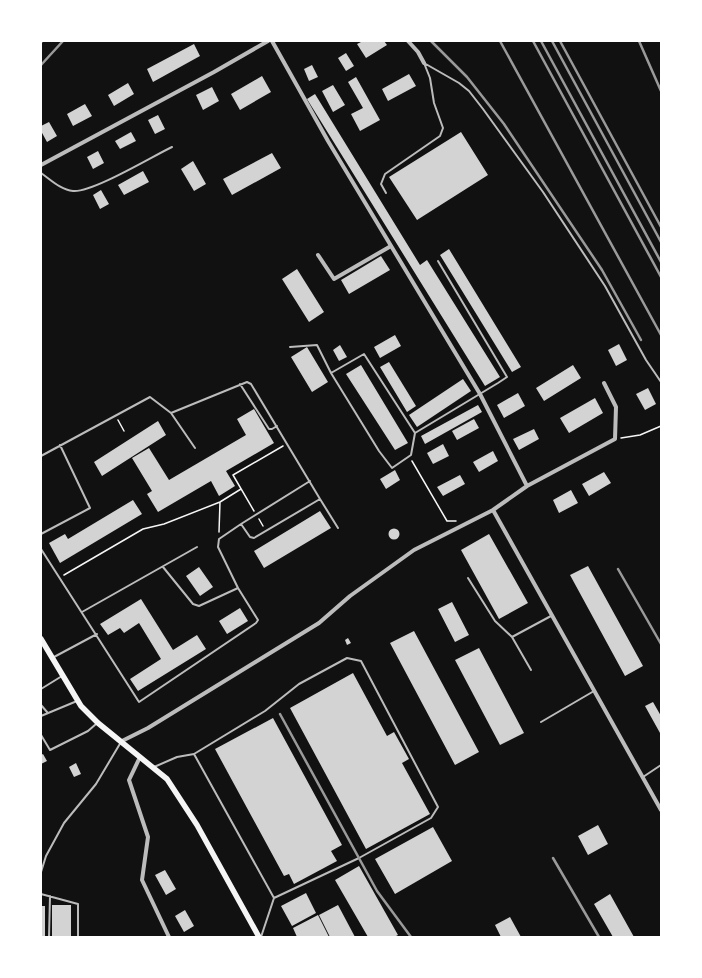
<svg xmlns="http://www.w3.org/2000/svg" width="702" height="978" font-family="'Fira Sans',sans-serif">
<rect width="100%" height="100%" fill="#111"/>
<path fill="#d3d3d3" d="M 363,41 L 384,41 L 387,45 L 366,58 L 357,44 Z
M 194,44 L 200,56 L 153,82 L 147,69 Z
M 346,53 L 354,66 L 346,71 L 338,58 Z
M 312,65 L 318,77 L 309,81 L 304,69 Z
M 409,74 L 416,86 L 388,101 L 382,89 Z
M 262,76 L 271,92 L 240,110 L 231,94 Z
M 356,77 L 380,120 L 360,131 L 351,114 L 363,108 L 348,82 Z
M 128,83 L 134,94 L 114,106 L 108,95 Z
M 333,85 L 345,105 L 333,112 L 322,91 Z
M 212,87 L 219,101 L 203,110 L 196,95 Z
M 315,94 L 420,265 L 427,260 L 500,377 L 485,386 L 307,99 Z
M 85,104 L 92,116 L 73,126 L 67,114 Z
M 158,115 L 165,129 L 155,134 L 148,120 Z
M 49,122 L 57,136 L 47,142 L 41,131 L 41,126 Z
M 131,132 L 136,141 L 120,149 L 115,141 Z
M 461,132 L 488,175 L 417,220 L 389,177 Z
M 98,151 L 104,163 L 93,169 L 87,157 Z
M 272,153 L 281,168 L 232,195 L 223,179 Z
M 193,161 L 206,184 L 194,191 L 181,169 Z
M 143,171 L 149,182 L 124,195 L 118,185 Z
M 101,190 L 109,204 L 100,209 L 93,195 Z
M 449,249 L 521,367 L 512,372 L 440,255 Z
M 381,256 L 390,270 L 349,294 L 341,280 Z
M 297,269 L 324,312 L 309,322 L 282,279 Z
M 395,335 L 401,346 L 380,358 L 374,347 Z
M 619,344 L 627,360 L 616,366 L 608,350 Z
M 340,345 L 347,357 L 339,361 L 333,350 Z
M 307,347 L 328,382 L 312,392 L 291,357 Z
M 389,362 L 416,406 L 407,412 L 380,367 Z
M 361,365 L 408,443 L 395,450 L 346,374 Z
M 573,365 L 581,378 L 544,401 L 536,388 Z
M 463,379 L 471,391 L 417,427 L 409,415 Z
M 648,388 L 656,404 L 645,410 L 636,394 Z
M 518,393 L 525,406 L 504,418 L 497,405 Z
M 595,398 L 603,413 L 569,433 L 560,418 Z
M 478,405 L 482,412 L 425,444 L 421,436 Z
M 254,409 L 274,443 L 226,471 L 235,486 L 219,496 L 211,481 L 158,512 L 147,494 L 152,491 L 132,458 L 149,448 L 169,480 L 246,435 L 237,419 Z
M 474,419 L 479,428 L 457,440 L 452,431 Z
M 158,421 L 166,435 L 102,476 L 94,462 Z
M 534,429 L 539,439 L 519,450 L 513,439 Z
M 443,444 L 449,456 L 433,464 L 427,453 Z
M 493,451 L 498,461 L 479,472 L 473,462 Z
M 395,470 L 400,480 L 386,489 L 380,479 Z
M 604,472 L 611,483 L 589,496 L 582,484 Z
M 460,475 L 465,484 L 443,496 L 437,487 Z
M 571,490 L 578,503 L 559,513 L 553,500 Z
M 133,500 L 142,514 L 60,563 L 49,543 L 65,534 L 68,539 Z
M 320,511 L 331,528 L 264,568 L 254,551 Z
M388.5 534a5.5 5.5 0 1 1 11 0a5.5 5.5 0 1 1-11 0Z
M 489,534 L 528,603 L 499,619 L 461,550 Z
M 588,566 L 643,666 L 625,676 L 570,575 Z
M 199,567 L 213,587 L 200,596 L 186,576 Z
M 141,599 L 173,650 L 197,635 L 206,649 L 138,691 L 130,679 L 161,659 L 139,623 L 124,633 L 120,628 L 108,635 L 100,624 Z
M 452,602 L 469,635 L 455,642 L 438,609 Z
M 240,608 L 248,621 L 227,634 L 219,621 Z
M 414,631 L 479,752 L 455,765 L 390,643 Z
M 348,638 L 351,643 L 347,645 L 345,640 Z
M 479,648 L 524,733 L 500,745 L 455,660 Z
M 353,673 L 387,736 L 394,732 L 409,759 L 402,763 L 430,814 L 366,849 L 290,708 Z
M 653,702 L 661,716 L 661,733 L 660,733 L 645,706 Z
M 273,718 L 342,845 L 331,851 L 337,861 L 294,884 L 289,874 L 284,876 L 215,749 Z
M 43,754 L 47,761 L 41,764 L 41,755 Z
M 76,763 L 81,774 L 74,777 L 69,767 Z
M 598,825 L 608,844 L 588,855 L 578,836 Z
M 433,827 L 452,861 L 395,894 L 375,859 Z
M 359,866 L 398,935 L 394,937 L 368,937 L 335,880 Z
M 165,870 L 176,889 L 166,895 L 155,875 Z
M 306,893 L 316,913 L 292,926 L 281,906 Z
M 610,894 L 634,937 L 613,937 L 594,904 Z
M 52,905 L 71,905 L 71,937 L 52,937 Z
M 338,905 L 355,937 L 330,937 L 319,915 Z
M 41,906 L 45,906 L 45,937 L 41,937 Z
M 185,910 L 194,926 L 184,932 L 175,916 Z
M 318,915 L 329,937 L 297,937 L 293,928 Z
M 510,917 L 521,937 L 501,937 L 495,925 Z"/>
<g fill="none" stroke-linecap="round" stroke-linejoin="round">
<path stroke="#f5f5f5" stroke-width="1.5" d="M 118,420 L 124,431
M 621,438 L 640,435 L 661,426
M 412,461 L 447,521 L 456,521
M 254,511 L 233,475 L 283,446
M 259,519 L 263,526
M 219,532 L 220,502
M 64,575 L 143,529 L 164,524 L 220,502 L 241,489"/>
<path stroke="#bcbcbc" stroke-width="2" d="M 41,43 L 42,41
M 424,63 L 459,83 L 469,91 L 483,109 L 543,192 L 605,286 L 646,360 L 661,382
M 41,173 C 51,180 61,190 73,191 C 92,193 153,156 172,147
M 386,193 L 381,184 L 385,174 L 440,136 L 443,128 L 434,103 L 430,78 L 424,63
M 290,347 L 317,345 L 331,373
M 364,354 L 415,433 L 411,455 L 392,468 L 379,451 L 331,373 Z
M 240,384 L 269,429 L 272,429 L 277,426
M 171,413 L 195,448
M 415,433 L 498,383 L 507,377 L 438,261
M 41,456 L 150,397 L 171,413 L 247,382 L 251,384 L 320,499 L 254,538 L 250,537 L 241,524 L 219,539 L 218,547 L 238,588 L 258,620 L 256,623 L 139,702 L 41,549
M 320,499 L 338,528
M 241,524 L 310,481
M 41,534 L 90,508 L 60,445
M 163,567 L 193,604 L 199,606 L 238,588
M 468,578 L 495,621 L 512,637 L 531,670
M 82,612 L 197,547
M 512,637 L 551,616
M 54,657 L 97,634
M 41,689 L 62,676
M 41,705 L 47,712
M 41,716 L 77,701
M 541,722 L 594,691
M 41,735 L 50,750 L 88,731 L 96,724
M 154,767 L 177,757 L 194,754
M 643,777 L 661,765
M 41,872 L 46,856 L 64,823 L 96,784 L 121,742
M 41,894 L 78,904 L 78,937
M 49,937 L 50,896
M 261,937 L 274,898 L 359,858 L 431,818 L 438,807 L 361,661 L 347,658 L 299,684 L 265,711 L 194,754 L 274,898"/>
<path stroke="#bcbcbc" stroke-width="4" d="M 408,41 L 418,52 L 424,63
M 41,165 L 214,72 L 268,41
M 318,255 L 334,279 L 391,246
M 527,486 L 615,439 L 616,407 L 604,383
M 493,510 L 661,810
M 122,741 L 148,728 L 319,623 L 350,596 L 414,550 L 493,510 L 527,486 L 480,394 L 328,141 L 272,41
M 140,757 L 129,780 L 148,837 L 142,880 L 169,937"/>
<path stroke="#f5f5f5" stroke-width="5.5" d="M 41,639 L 81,706 L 98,723 L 167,779 L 197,825 L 259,937"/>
<path stroke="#9a9a9a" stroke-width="2.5" d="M 431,41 L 467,77 L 504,124 L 602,270 L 641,340
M 500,41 L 661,335
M 533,41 L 661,277
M 541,41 L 661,262
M 552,41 L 661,242
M 560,41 L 661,227
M 639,41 L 661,91
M 41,65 L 63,41
M 618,569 L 661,644
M 280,714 L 377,891 L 411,937
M 553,858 L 599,937"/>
</g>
<rect width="702" height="978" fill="none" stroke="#ffffff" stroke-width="84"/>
</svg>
